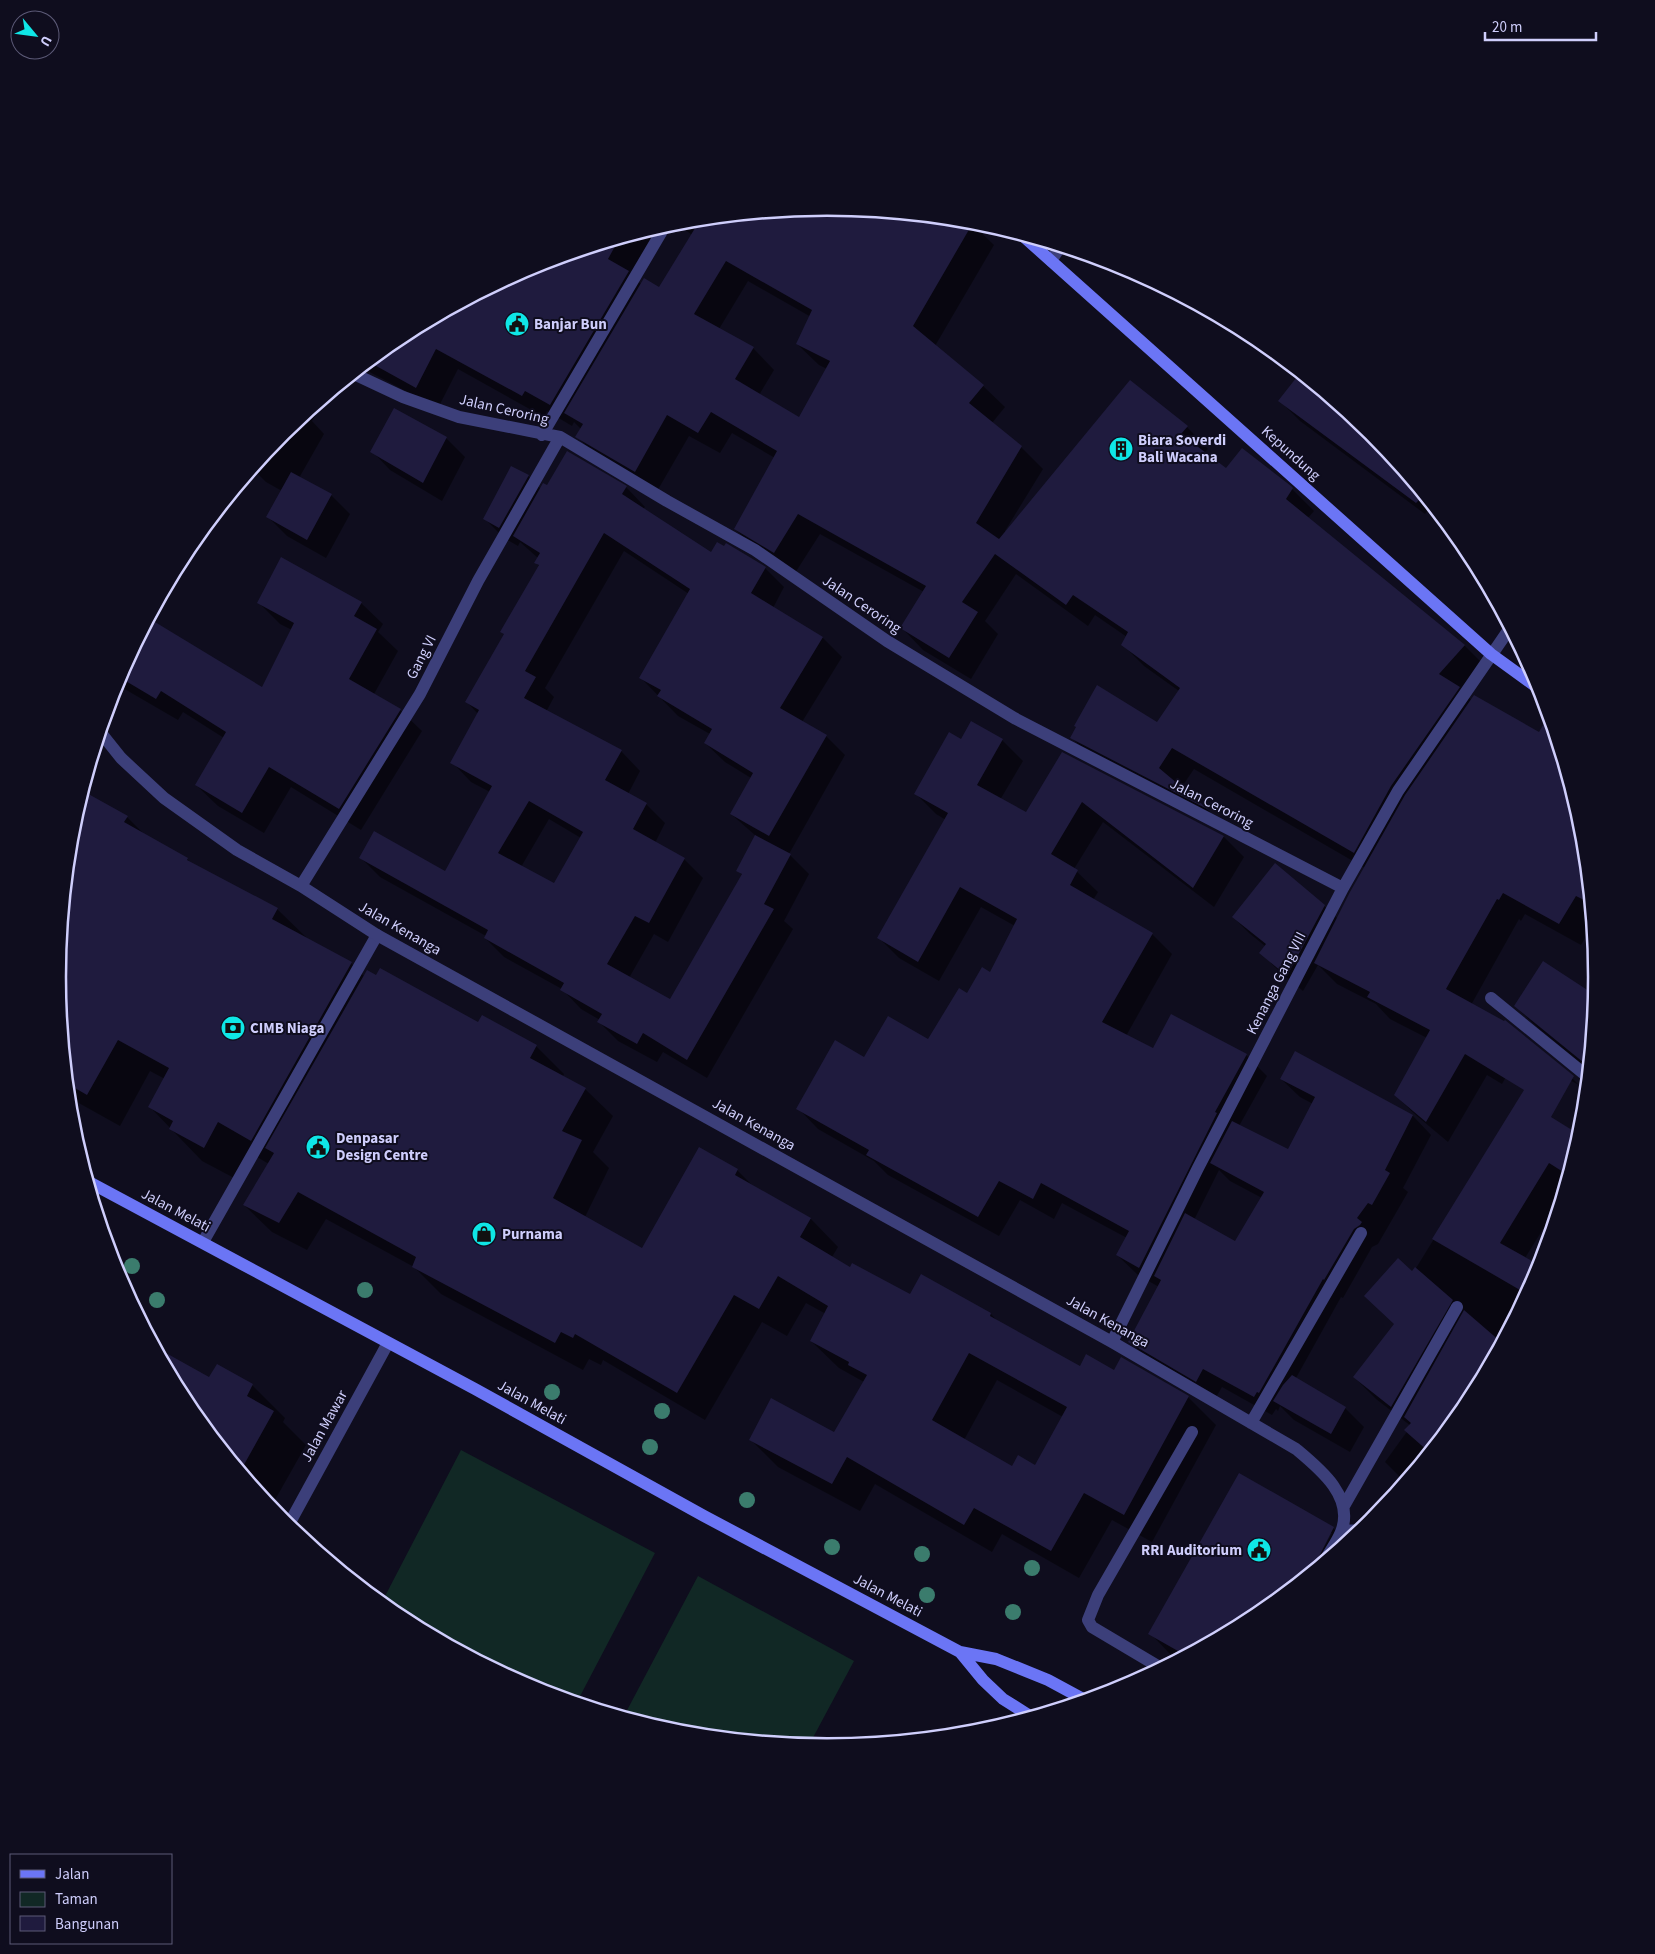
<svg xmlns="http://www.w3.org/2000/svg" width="1655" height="1954" font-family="'Source Sans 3',sans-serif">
<rect width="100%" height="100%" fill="#0f0d1e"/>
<path fill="#112825" d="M 461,1450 L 655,1553 L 577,1702 L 533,1688 L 399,1617 L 382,1602 Z
M 698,1576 L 854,1661 L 809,1745 L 677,1732 L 624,1716 Z"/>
<path fill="#0007" fill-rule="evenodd" d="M 828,207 L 969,221 L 994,245 L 935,346 L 983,386 L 1005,407 L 992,423 L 1021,447 L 1043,469 L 1005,531 L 1006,532 L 1187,427 L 1208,449 L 1204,453 L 1227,470 L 1290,487 L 1314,511 L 1308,518 L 1465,646 L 1486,667 L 1464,692 L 1583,827 L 1592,926 L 1581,945 L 1525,914 L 1521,921 L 1519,919 L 1471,1005 L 1563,1069 L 1579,1085 L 1519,1053 L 1502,1084 L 1487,1075 L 1448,1142 L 1417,1116 L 1395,1095 L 1427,1038 L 1390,1019 L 1376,1004 L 1337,984 L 1318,965 L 1303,991 L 1277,969 L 1261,953 L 1265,946 L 1249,933 L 1233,917 L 1324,906 L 1338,919 L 1365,868 L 1194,769 L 1181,788 L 1208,810 L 1224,827 L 1093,759 L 1071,737 L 1158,723 L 1179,691 L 1144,666 L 1122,644 L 1127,637 L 1095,615 L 1088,626 L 1016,574 L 985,621 L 998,634 L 971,679 L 923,650 L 902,628 L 924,592 L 820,534 L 795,573 L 757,550 L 735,529 L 775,458 L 732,433 L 720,453 L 689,436 L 656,493 L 598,458 L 577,436 L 581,429 L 574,422 L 572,426 L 547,411 L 544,417 L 458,369 L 438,408 L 362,368 L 400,337 L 533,266 L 660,227 L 632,275 L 641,284 L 659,288 L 692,235 L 675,222 ZM 748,281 L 811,317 L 797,344 L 819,365 L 827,369 L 799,419 L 759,395 L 774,370 L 753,348 L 719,329 Z
M 1168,290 L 1225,321 L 1223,323 Z
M 1301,374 L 1372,433 L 1432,505 L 1425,514 L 1300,421 L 1280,401 Z
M 325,398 L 312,421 L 324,434 L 299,478 L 331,495 L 350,514 L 326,558 L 287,536 L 268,517 L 282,491 L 266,482 L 253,469 L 283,432 Z
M 446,438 L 465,457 L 442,501 L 390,470 L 372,451 Z
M 528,476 L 541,489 L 548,486 L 626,487 L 645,507 L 643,509 L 711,554 L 765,568 L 784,587 L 773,608 L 823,638 L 842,657 L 802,722 L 826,736 L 845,755 L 789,854 L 809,874 L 784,921 L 793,929 L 707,1078 L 663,1052 L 657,1062 L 618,1041 L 599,1022 L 600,1020 L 581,1009 L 562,989 L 504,957 L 485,938 L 486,936 L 380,877 L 361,858 L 445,872 L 490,792 L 471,782 L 452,762 L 478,714 L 467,702 L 505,635 L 540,567 L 536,563 L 538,558 L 520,542 L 518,546 L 504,538 L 485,519 ZM 624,551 L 689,594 L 641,678 L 678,716 L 710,734 L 705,743 L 725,762 L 751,778 L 731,814 L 756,836 L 738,870 L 743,876 L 671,1001 L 629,978 L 654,934 L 668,942 L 703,878 L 684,859 L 655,843 L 665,823 L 646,804 L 628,794 L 640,771 L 621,751 L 546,712 L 554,697 L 545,688 ZM 549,819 L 581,838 L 554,885 L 521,867 Z
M 1457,536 L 1468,549 L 1474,562 L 1454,541 Z
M 1476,565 L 1493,596 L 1470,574 Z
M 258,602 L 361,603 L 383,624 L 378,632 L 398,651 L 374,694 L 400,710 L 422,731 L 361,830 L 291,787 L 264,833 L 218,806 L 196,785 L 224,738 L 183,712 L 178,720 L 116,684 L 148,622 L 262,689 L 292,630 L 280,624 Z
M 961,740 L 1002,740 L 1023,761 L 1000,800 L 1026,814 L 1062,753 L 1224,837 L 1244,857 L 1214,907 L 1103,822 L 1074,869 L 1098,892 L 1093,900 L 1152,934 L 1172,954 L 1126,1036 L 1153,1050 L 1246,1055 L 1267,1076 L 1239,1126 L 1288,1151 L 1313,1104 L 1300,1097 L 1281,1079 L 1295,1052 L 1413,1116 L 1431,1135 L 1403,1188 L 1408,1192 L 1378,1244 L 1372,1247 L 1343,1298 L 1341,1297 L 1296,1378 L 1345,1408 L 1364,1427 L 1350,1452 L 1294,1420 L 1280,1406 L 1278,1411 L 1276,1409 L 1272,1415 L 1222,1387 L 1215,1399 L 1149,1360 L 1130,1342 L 1159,1287 L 1138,1275 L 1117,1255 L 1127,1238 L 1062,1203 L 1054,1219 L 1020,1200 L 999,1236 L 888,1175 L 874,1161 L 818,1129 L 798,1108 L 865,1058 L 928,1040 L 968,995 L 991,974 L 1015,926 L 981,907 L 939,981 L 899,958 L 879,938 L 946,820 L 936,814 L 915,793 ZM 1219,1170 L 1230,1181 L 1262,1198 L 1236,1243 L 1194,1220 Z
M 127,817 L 146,836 L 187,859 L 193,865 L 277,909 L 309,940 L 351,963 L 364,976 L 479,1024 L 483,1016 L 536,1046 L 564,1074 L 563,1076 L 585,1089 L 613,1116 L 593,1152 L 609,1168 L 585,1217 L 642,1250 L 737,1170 L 754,1187 L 811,1219 L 838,1247 L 832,1257 L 851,1268 L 911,1295 L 922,1276 L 991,1314 L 1000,1324 L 1080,1368 L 1114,1371 L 1188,1397 L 1216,1425 L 1152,1542 L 1112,1520 L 1079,1578 L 1002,1534 L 992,1552 L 875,1484 L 860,1511 L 778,1467 L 751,1440 L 835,1434 L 864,1382 L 839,1368 L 811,1341 L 826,1314 L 806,1303 L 787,1336 L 762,1322 L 705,1420 L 603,1360 L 601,1365 L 589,1359 L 583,1370 L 441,1294 L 414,1267 L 326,1219 L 307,1250 L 272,1232 L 244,1205 L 269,1164 L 250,1153 L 236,1179 L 202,1161 L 150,1107 L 165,1079 L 150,1071 L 120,1126 L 77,1102 L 69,1095 L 58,977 L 72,827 ZM 997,1380 L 1063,1417 L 1035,1467 L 1012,1467 L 964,1440 Z
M 1596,992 L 1588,1069 L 1537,1027 L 1515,1006 L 1594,996 Z
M 1520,1099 L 1580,1136 L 1561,1200 L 1525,1258 L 1540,1267 L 1539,1272 L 1468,1405 L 1405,1482 L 1385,1462 L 1411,1426 L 1376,1399 L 1354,1377 L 1395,1325 L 1413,1273 Z
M 217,1366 L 253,1386 L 285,1418 L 283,1422 L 306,1445 L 271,1507 L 187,1405 L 210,1379 Z
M 1333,1528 L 1347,1542 L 1255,1617 L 1178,1659 L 1171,1655 L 1150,1633 ZM 1329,1533 L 1332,1533 L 1316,1562 Z"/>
<path fill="#1f1b3e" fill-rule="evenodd" d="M 828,207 L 974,221 L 913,326 L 984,385 L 969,403 L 1022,446 L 976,523 L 999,539 L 1130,380 L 1188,426 L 1181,434 L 1226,468 L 1242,448 L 1291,486 L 1293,488 L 1286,499 L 1465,645 L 1439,674 L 1460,687 L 1391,786 L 1354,853 L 1172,748 L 1159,768 L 1209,810 L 1070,738 L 1076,727 L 1074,726 L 1097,685 L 1157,722 L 1180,688 L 1121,645 L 1128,632 L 1073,595 L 1066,605 L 995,554 L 962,602 L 978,612 L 949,658 L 900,628 L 926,586 L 798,514 L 774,553 L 734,529 L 777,451 L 711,412 L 698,433 L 667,415 L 635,472 L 575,437 L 583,424 L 564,413 L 644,278 L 659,287 L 700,220 ZM 726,261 L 812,310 L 796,344 L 830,361 L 799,417 L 735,379 L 754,347 L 694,314 Z
M 619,239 L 608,259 L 629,271 L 550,405 L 525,391 L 522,396 L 436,349 L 416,388 L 369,362 L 400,337 L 533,266 Z
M 1300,373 L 1372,433 L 1424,495 L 1416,503 L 1278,401 Z
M 394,408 L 447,437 L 423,483 L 370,452 Z
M 567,451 L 627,486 L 622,494 L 711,552 L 717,542 L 724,546 L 726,543 L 766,567 L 751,593 L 823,637 L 780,708 L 827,735 L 769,836 L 730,814 L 753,773 L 704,743 L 712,729 L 657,696 L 661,690 L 639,678 L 690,589 L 604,533 L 525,671 L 536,677 L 524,698 L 622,750 L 605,780 L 647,803 L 633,829 L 685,858 L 649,923 L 635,916 L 607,964 L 670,999 L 742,874 L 736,871 L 755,835 L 791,854 L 764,904 L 774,909 L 687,1060 L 643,1033 L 637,1044 L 597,1022 L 602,1014 L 560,990 L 564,983 L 484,938 L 488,930 L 359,858 L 374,831 L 445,871 L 492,786 L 450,763 L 479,710 L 465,702 L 504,634 L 500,632 L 539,565 L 534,563 L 540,553 L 513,536 L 543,483 L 547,485 ZM 529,801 L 583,832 L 554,883 L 498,853 Z
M 511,466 L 529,475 L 499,528 L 483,519 Z
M 291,472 L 332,494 L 307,540 L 266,517 Z
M 281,557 L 362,602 L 354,616 L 377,629 L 349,679 L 401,709 L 339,809 L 269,767 L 242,813 L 195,785 L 226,732 L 161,691 L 156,699 L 119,677 L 150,619 L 262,687 L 294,623 L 257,603 Z
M 1474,695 L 1539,732 L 1549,715 L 1583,827 L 1590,903 L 1576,896 L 1559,924 L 1503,893 L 1499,900 L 1497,899 L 1446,989 L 1504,1021 L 1505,1020 L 1574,1076 L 1551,1117 L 1580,1135 L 1568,1175 L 1549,1163 L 1500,1243 L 1541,1266 L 1527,1294 L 1432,1239 L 1524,1090 L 1465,1054 L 1426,1122 L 1394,1095 L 1430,1030 L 1367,997 L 1370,992 L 1314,963 L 1350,892 L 1405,795 Z
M 971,721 L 1003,739 L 977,785 L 1026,812 L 1062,752 L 1224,836 L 1193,888 L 1082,802 L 1051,854 L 1078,870 L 1070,885 L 1153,933 L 1102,1022 L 1153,1048 L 1171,1014 L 1247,1054 L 1215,1112 L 1217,1113 L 1139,1268 L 1116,1255 L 1129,1231 L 1041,1183 L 1033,1199 L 999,1181 L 978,1217 L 866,1155 L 869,1150 L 796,1109 L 835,1040 L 864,1057 L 888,1016 L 928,1039 L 959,988 L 967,993 L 982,967 L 990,972 L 1017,919 L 960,887 L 918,962 L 877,938 L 948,813 L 914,794 L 949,732 L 961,739 Z
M 83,791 L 128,816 L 124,822 L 188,858 L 187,860 L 278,908 L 272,919 L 352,962 L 251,1141 L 218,1122 L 204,1148 L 169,1129 L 173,1121 L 148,1107 L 169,1068 L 118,1040 L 87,1095 L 68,1084 L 58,977 L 72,826 Z
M 1275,863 L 1325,905 L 1287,976 L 1259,953 L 1266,944 L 1232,917 Z
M 1543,961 L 1595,995 L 1589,1067 L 1514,1006 Z
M 380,968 L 478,1022 L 482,1015 L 537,1045 L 530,1058 L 586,1088 L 562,1131 L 582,1140 L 553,1198 L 642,1248 L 699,1147 L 738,1169 L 735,1175 L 811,1218 L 800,1237 L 850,1267 L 852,1263 L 910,1294 L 921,1274 L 991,1313 L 990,1316 L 1080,1366 L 1086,1354 L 1114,1370 L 1121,1357 L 1189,1396 L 1124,1515 L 1084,1493 L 1051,1551 L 974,1508 L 964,1525 L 847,1457 L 832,1484 L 749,1440 L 771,1398 L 834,1432 L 867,1375 L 848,1365 L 849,1362 L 810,1341 L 828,1306 L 778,1276 L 759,1309 L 734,1295 L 677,1393 L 575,1334 L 573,1338 L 561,1332 L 555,1343 L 412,1267 L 416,1257 L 298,1192 L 279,1223 L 243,1205 L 274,1153 L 265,1148 L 367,970 L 376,975 ZM 969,1353 L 1067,1407 L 1035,1465 L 1018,1455 L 1012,1466 L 932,1420 Z
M 1295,1051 L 1413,1115 L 1385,1170 L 1390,1173 L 1372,1205 L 1368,1203 L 1357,1218 L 1362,1222 L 1360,1225 L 1354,1229 L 1324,1280 L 1323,1279 L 1259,1393 L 1257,1392 L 1254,1397 L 1203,1369 L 1196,1382 L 1128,1342 L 1161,1280 L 1154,1276 L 1185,1213 L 1235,1241 L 1264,1192 L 1210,1163 L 1232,1121 L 1288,1149 L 1315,1097 L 1280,1079 Z
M 1398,1258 L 1412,1271 L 1415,1267 L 1453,1300 L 1391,1407 L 1353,1377 L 1394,1324 L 1364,1296 Z
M 1464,1310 L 1501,1342 L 1468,1405 L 1429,1452 L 1404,1430 L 1411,1423 L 1404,1417 Z
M 157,1348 L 209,1377 L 217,1364 L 253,1384 L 247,1396 L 274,1411 L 241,1470 L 187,1405 Z
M 1292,1375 L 1346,1407 L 1331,1434 L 1273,1401 L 1283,1385 Z
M 1239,1473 L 1334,1527 L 1333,1529 L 1311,1572 L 1255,1617 L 1185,1655 L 1148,1634 Z"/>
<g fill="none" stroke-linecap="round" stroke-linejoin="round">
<path stroke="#3c3f7a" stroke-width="12" d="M 203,1242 L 377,935
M 1161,1668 L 1092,1627 L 1088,1620 L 1098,1595 L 1192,1432"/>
<path stroke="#3c3f7a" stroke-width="12" d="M 1051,261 L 1060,247
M 354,374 L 403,397 L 459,417 L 560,437 L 667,501 L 755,550 L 887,641 L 1016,719 L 1343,888
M 542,435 L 665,226
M 101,733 L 121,758 L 164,798 L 237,850 L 301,886 L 377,935 L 1112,1342 L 1296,1449 C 1320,1469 1355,1497 1341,1532 C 1337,1542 1330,1551 1325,1560
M 301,886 L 420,694 L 478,581 L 560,437
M 1491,998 L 1588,1077
M 1112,1342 L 1198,1168 L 1343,888 L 1398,791 L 1510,628
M 1251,1423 L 1361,1233
M 1344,1506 L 1457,1307
M 288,1526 L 388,1343
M 1342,1531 L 1362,1530"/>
<path stroke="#6b75f5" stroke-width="12" d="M 1022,235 L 1491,654 L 1542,691
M 89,1182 L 475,1389 L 704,1516 L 960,1652 L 996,1659 L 1048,1680 L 1085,1700
M 960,1652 L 983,1680 L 1003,1699 L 1030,1716"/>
</g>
<g fill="#3b7c6d">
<circle cx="132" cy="1266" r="8"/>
<circle cx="365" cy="1290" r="8"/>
<circle cx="157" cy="1300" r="8"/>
<circle cx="552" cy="1392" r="8"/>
<circle cx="662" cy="1411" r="8"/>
<circle cx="650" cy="1447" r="8"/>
<circle cx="747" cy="1500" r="8"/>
<circle cx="832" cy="1547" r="8"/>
<circle cx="922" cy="1554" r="8"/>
<circle cx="1032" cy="1568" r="8"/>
<circle cx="927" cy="1595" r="8"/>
<circle cx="1013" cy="1612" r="8"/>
</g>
<defs>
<symbol id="civic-disc" viewBox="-11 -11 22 22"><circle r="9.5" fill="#0fe6e6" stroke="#0f0d1e"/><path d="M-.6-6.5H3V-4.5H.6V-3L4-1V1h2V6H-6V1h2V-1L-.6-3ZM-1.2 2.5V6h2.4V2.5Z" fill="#111"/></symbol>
<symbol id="building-disc" viewBox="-11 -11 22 22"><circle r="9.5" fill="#0fe6e6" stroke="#0f0d1e"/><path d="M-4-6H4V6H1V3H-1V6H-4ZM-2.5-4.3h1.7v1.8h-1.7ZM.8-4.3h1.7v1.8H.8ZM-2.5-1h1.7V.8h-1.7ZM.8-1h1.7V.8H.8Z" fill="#111"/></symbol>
<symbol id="bank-disc" viewBox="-11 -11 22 22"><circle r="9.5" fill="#0fe6e6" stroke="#0f0d1e"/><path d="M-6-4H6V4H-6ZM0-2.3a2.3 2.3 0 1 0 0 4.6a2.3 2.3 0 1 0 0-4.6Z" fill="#111"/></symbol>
<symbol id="shop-disc" viewBox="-11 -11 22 22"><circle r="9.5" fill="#0fe6e6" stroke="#0f0d1e"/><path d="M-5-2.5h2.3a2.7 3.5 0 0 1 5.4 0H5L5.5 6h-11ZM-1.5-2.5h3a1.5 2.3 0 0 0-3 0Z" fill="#111"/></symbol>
</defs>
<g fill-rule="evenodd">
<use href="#civic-disc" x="503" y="310" width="28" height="28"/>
<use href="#building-disc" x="1107" y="435" width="28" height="28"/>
<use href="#bank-disc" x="219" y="1014" width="28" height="28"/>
<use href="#civic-disc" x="304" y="1133" width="28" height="28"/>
<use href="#shop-disc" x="470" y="1220" width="28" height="28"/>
<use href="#civic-disc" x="1245" y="1536" width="28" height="28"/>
</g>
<g text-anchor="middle" stroke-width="4" stroke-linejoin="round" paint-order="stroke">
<g font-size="15" font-weight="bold" fill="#cfcefc" stroke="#0f0d1e" text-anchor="start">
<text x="534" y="329">Banjar Bun</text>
<text x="1138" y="445">Biara Soverdi<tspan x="1138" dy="17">Bali Wacana</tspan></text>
<text x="250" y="1033">CIMB Niaga</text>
<text x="336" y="1143">Denpasar<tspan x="336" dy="17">Design Centre</tspan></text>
<text x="502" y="1239">Purnama</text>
<text x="1242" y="1555" text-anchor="end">RRI Auditorium</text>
</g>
<g font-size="15" fill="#cfcefc" stroke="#0f0d1e">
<text transform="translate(504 409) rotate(13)" y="5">Jalan Ceroring</text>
<text transform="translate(1291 453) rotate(42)" y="5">Kepundung</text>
<text transform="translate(862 604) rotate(34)" y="5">Jalan Ceroring</text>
<text transform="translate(421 657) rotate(-63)" y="5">Gang VI</text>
<text transform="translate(1212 803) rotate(27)" y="5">Jalan Ceroring</text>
<text transform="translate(400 928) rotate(30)" y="5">Jalan Kenanga</text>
<text transform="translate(1276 983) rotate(-63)" y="5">Kenanga Gang VIII</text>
<text transform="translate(754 1124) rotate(29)" y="5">Jalan Kenanga</text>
<text transform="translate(176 1210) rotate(28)" y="5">Jalan Melati</text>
<text transform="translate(1108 1321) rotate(29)" y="5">Jalan Kenanga</text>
<text transform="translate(532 1402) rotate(29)" y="5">Jalan Melati</text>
<text transform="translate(324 1426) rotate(-61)" y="5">Jalan Mawar</text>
<text transform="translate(888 1595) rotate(28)" y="5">Jalan Melati</text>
</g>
</g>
<path d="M0 0H1655V1954H0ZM66 977a761 761 0 1 1 1522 0a761 761 0 1 1-1522 0Z" fill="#0f0d1e" fill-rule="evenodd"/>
<path fill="none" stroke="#cfcefc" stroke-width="2.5" d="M66 977a761 761 0 1 1 1522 0a761 761 0 1 1-1522 0Z"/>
<rect x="10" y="1854" width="162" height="90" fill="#0f0d1e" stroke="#5c5a77"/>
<rect x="20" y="1870" width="25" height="8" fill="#6b75f5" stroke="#5c5a77"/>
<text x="55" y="1879" font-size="15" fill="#cfcefc">Jalan</text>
<rect x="20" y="1892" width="25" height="15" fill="#112825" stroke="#5c5a77"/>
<text x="55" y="1904" font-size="15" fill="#cfcefc">Taman</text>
<rect x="20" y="1916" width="25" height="15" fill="#1f1b3e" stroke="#5c5a77"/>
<text x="55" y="1929" font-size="15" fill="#cfcefc">Bangunan</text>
<g transform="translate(35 35) rotate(119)"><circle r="24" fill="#0f0d1e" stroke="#5c5a77"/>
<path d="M0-4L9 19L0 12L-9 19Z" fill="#0fe6e6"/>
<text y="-8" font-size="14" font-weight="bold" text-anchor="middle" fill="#cfcefc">U</text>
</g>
<path d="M1485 32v8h111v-8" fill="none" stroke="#cfcefc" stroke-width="2.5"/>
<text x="1492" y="32" font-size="15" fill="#cfcefc" stroke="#0f0d1e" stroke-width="4" paint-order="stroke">20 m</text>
</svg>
